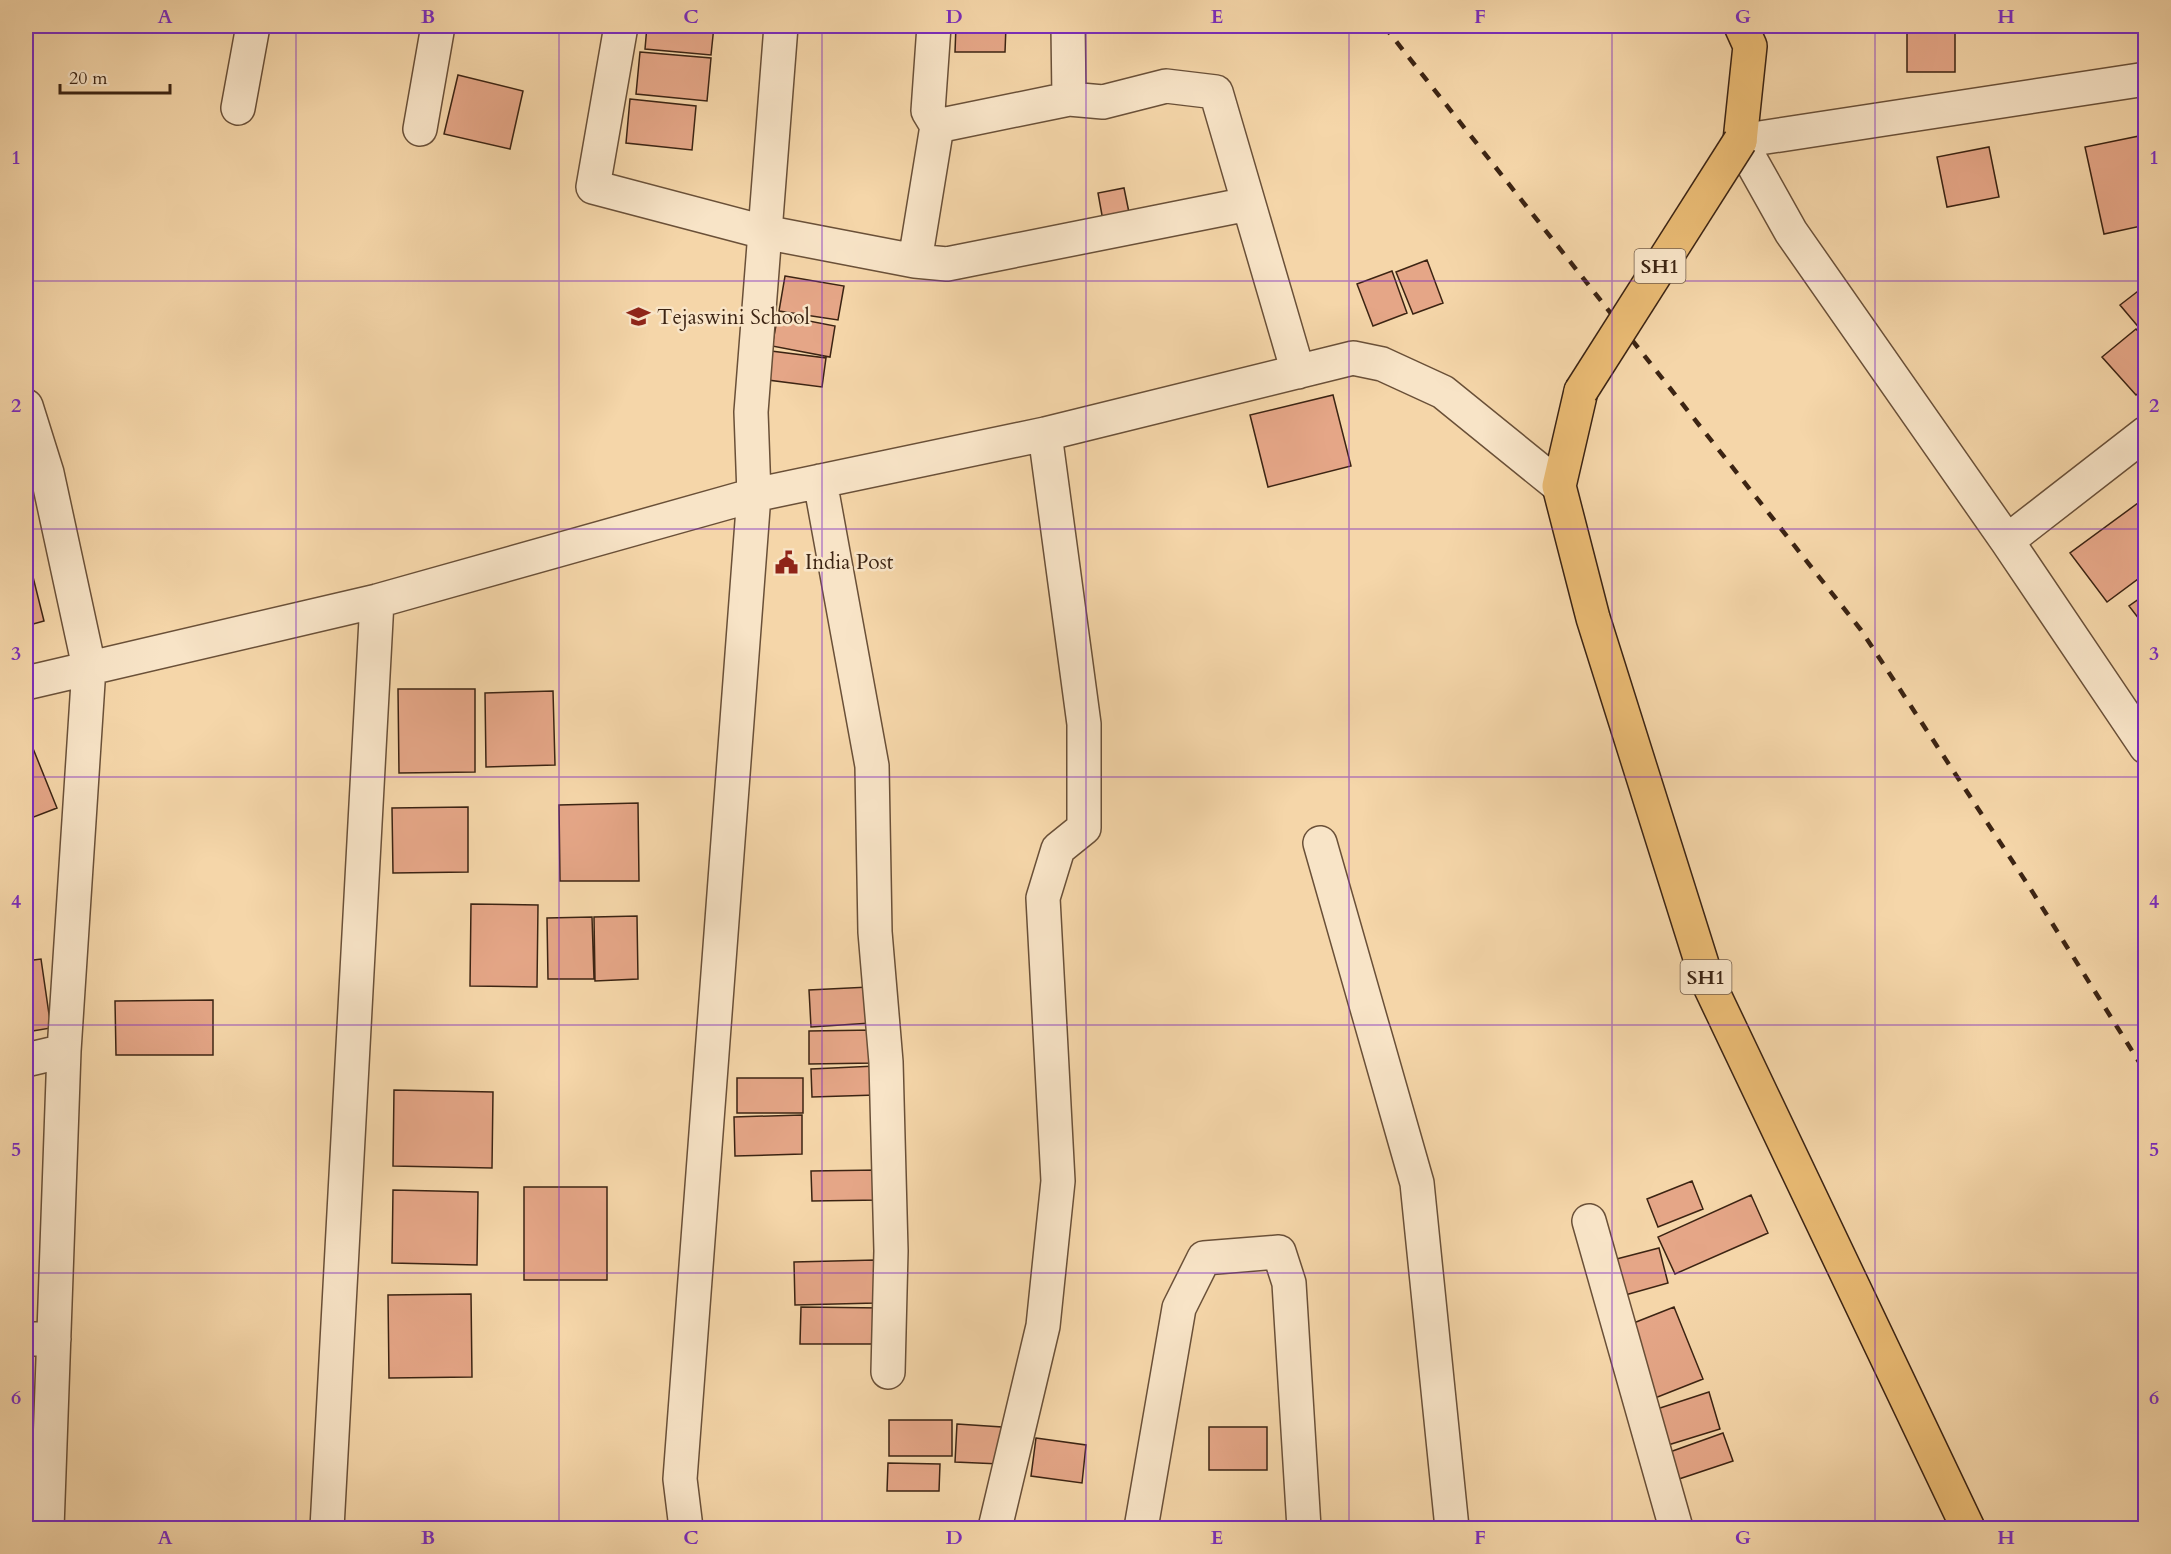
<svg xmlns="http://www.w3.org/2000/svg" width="2171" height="1554" font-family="Cardo,serif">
<rect width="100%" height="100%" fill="#f5d6a9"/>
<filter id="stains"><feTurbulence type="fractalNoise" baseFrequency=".00333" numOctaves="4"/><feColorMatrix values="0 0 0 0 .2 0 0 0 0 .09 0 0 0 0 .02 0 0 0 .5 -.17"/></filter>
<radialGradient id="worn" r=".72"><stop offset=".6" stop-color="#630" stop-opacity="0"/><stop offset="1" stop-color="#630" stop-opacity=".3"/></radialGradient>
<path fill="#e5a687" stroke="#3c2413" stroke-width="1.5" d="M 647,26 L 714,26 L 711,55 L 645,49 Z
M 956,26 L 1006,26 L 1005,52 L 955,52 Z
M 1907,26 L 1955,26 L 1955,72 L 1907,72 Z
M 640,52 L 711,58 L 707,101 L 636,94 Z
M 458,75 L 523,91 L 510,149 L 444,134 Z
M 630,99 L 696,106 L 692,150 L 626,143 Z
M 2144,135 L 2146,225 L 2104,234 L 2085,147 Z
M 1989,147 L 1999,197 L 1947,207 L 1937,157 Z
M 1124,188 L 1134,237 L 1107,243 L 1098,193 Z
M 1427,260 L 1443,303 L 1413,314 L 1396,272 Z
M 1392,271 L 1407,313 L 1373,326 L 1357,284 Z
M 785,276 L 844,286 L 838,320 L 779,311 Z
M 2146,285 L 2146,336 L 2120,305 Z
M 778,315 L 835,326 L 830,357 L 772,346 Z
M 2136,329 L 2146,340 L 2146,387 L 2136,395 L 2102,357 Z
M 771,351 L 826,358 L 822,387 L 768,380 Z
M 1333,395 L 1351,466 L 1268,487 L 1250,415 Z
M 2138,503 L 2146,512 L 2146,573 L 2107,602 L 2070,553 Z
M 27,553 L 44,621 L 26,626 L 26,554 Z
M 2146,594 L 2146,628 L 2129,606 Z
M 398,689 L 475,689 L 475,772 L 399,773 Z
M 553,691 L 555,765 L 486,767 L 485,693 Z
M 30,741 L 57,808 L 26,820 L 26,742 Z
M 638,803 L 639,881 L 560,881 L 559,805 Z
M 468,807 L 468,872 L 393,873 L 392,808 Z
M 471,904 L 538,905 L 537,987 L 470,986 Z
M 637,916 L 638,979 L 595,981 L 594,917 Z
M 592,917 L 594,979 L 548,979 L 547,918 Z
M 41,959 L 51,1028 L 26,1032 L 26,961 Z
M 869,987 L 871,1023 L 811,1027 L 809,990 Z
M 213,1000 L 213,1055 L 116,1055 L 115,1001 Z
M 874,1030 L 875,1063 L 809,1064 L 809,1031 Z
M 876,1066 L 876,1095 L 812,1097 L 811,1069 Z
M 737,1078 L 803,1078 L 803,1113 L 737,1113 Z
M 394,1090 L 493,1092 L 492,1168 L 393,1166 Z
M 802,1115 L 802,1154 L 735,1156 L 734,1117 Z
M 879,1170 L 880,1200 L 812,1201 L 811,1171 Z
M 1692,1181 L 1703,1209 L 1658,1227 L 1647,1199 Z
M 524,1187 L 607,1187 L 607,1280 L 524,1280 Z
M 393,1190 L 478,1192 L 477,1265 L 392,1263 Z
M 1751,1195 L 1768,1233 L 1675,1274 L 1658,1237 Z
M 1659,1248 L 1668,1283 L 1611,1299 L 1601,1263 Z
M 875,1260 L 876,1303 L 795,1305 L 794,1262 Z
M 471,1294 L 472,1377 L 389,1378 L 388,1295 Z
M 801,1307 L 882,1308 L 882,1344 L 800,1344 Z
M 1674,1307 L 1703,1379 L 1655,1398 L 1626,1326 Z
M 1709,1392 L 1720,1429 L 1668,1445 L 1657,1409 Z
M 889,1420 L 952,1420 L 952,1456 L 889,1456 Z
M 957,1424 L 1002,1427 L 1000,1464 L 955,1462 Z
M 1209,1427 L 1267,1427 L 1267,1470 L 1209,1470 Z
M 1723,1433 L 1733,1461 L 1676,1480 L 1667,1453 Z
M 1036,1438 L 1086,1445 L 1082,1483 L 1031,1476 Z
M 888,1463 L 940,1464 L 939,1491 L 887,1491 Z"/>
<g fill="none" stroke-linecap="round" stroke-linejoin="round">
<defs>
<path id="minor" d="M 621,26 L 593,187 L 764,232 L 915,261 L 937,126 L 928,111 L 934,26
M 1068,26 L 1069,99
M 2146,79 L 1740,141 L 1791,232 L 2007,541 L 2146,747
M 238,108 L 253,26
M 937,126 L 1069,99 L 1103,102 L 1166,86 L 1216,92 L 1298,372
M 420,129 L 438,26
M 915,261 L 947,264 L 1248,204
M 26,406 L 47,473 L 89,667 L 64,1051 L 47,1528
M 820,481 L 872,766 L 875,932 L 886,1062 L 891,1251 L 888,1372
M 2007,541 L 2146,433
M 26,683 L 377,601 L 754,495 L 1045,434 L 1353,358 L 1382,364 L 1443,392 L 1559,486
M 1320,843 L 1417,1183 L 1452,1528
M 26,1060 L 64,1051
M 1589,1221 L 1676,1528
M 26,1339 L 54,1339
M 327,1528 L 377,601
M 686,1528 L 680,1479 L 754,495 L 751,412 L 781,26
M 995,1528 L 1043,1326 L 1058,1181 L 1043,898 L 1058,849 L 1084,828 L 1084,724 L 1045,434
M 1141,1528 L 1179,1308 L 1204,1258 L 1279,1252 L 1289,1283 L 1304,1528"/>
<path id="major" d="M 1740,141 L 1750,46 L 1741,26
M 1581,391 L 1559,486 L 1593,618 L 1707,980 L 1968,1528"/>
</defs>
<use href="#minor" stroke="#6a5038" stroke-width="36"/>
<use href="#major" stroke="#3c2413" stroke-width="36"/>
<use href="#minor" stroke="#f8e4c7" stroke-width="33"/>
<use href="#major" stroke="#eabb74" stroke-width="33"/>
<path stroke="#3c2413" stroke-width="4.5" stroke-dasharray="10 10" stroke-linecap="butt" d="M 1384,26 L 1861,630 L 2030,888 L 2146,1073"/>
<defs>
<path id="major-bridge" d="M 1581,391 L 1740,141"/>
</defs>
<use href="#major-bridge" stroke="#3c2413" stroke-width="36" stroke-linecap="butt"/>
<use href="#major-bridge" stroke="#eabb74" stroke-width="33"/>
</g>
<path fill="none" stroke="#7b2cbf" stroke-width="1.5" stroke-opacity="0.55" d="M 296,26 L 296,1528M 559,26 L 559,1528M 822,26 L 822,1528M 1086,26 L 1086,1528M 1349,26 L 1349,1528M 1612,26 L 1612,1528M 1875,26 L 1875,1528M 26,281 L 2146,281M 26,529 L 2146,529M 26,777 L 2146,777M 26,1025 L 2146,1025M 26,1273 L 2146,1273"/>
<defs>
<symbol id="school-bare" viewBox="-9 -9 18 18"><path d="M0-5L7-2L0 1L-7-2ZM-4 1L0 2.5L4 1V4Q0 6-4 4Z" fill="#8f2418" stroke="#f8e4c7" stroke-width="2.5" paint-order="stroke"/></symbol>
<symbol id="civic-bare" viewBox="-9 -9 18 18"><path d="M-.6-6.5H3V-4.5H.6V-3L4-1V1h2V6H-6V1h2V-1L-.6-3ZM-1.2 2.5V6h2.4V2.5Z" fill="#8f2418" stroke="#f8e4c7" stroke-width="2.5" paint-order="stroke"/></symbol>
</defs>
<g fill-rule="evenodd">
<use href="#school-bare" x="622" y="300" width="33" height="33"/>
<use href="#civic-bare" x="770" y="546" width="33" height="33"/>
</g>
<g text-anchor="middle" stroke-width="5" stroke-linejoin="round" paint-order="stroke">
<g fill="#f8e4c7" stroke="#745e49" stroke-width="1.5">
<rect x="1634.5" y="249" width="51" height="34" rx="4.5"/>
<rect x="1680.5" y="960" width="51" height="34" rx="4.5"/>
</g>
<g font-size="20" font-weight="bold" fill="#3c2413">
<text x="1660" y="273">SH1</text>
<text x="1706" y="984">SH1</text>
</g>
<g font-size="21" fill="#3c2413" stroke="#f8e4c7" text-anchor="start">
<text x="657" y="324">Tejaswini School</text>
<text x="805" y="569">India Post</text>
</g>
</g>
<rect width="2171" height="1554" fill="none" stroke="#f5d6a9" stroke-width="66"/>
<path d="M60 84v9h110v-9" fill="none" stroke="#3c2413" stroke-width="3"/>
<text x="69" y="84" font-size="18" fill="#3c2413" stroke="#f8e4c7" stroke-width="4.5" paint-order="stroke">20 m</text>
<rect x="33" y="33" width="2105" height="1488" fill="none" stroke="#7b2cbf" stroke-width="2"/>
<g font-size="20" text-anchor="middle" font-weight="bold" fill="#7b2cbf">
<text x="165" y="23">A</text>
<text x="428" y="23">B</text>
<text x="691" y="23">C</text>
<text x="954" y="23">D</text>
<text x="1217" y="23">E</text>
<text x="1480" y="23">F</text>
<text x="1743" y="23">G</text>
<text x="2006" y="23">H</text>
<text x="16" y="164">1</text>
<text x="2154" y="164">1</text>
<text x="16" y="412">2</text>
<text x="2154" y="412">2</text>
<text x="16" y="660">3</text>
<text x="2154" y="660">3</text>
<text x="16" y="908">4</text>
<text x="2154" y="908">4</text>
<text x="16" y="1156">5</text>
<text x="2154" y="1156">5</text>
<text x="16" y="1404">6</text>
<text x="2154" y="1404">6</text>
<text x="165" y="1544">A</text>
<text x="428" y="1544">B</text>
<text x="691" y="1544">C</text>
<text x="954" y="1544">D</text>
<text x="1217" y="1544">E</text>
<text x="1480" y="1544">F</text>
<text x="1743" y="1544">G</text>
<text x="2006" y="1544">H</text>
</g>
<rect width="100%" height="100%" filter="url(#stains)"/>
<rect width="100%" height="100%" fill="url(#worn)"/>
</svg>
